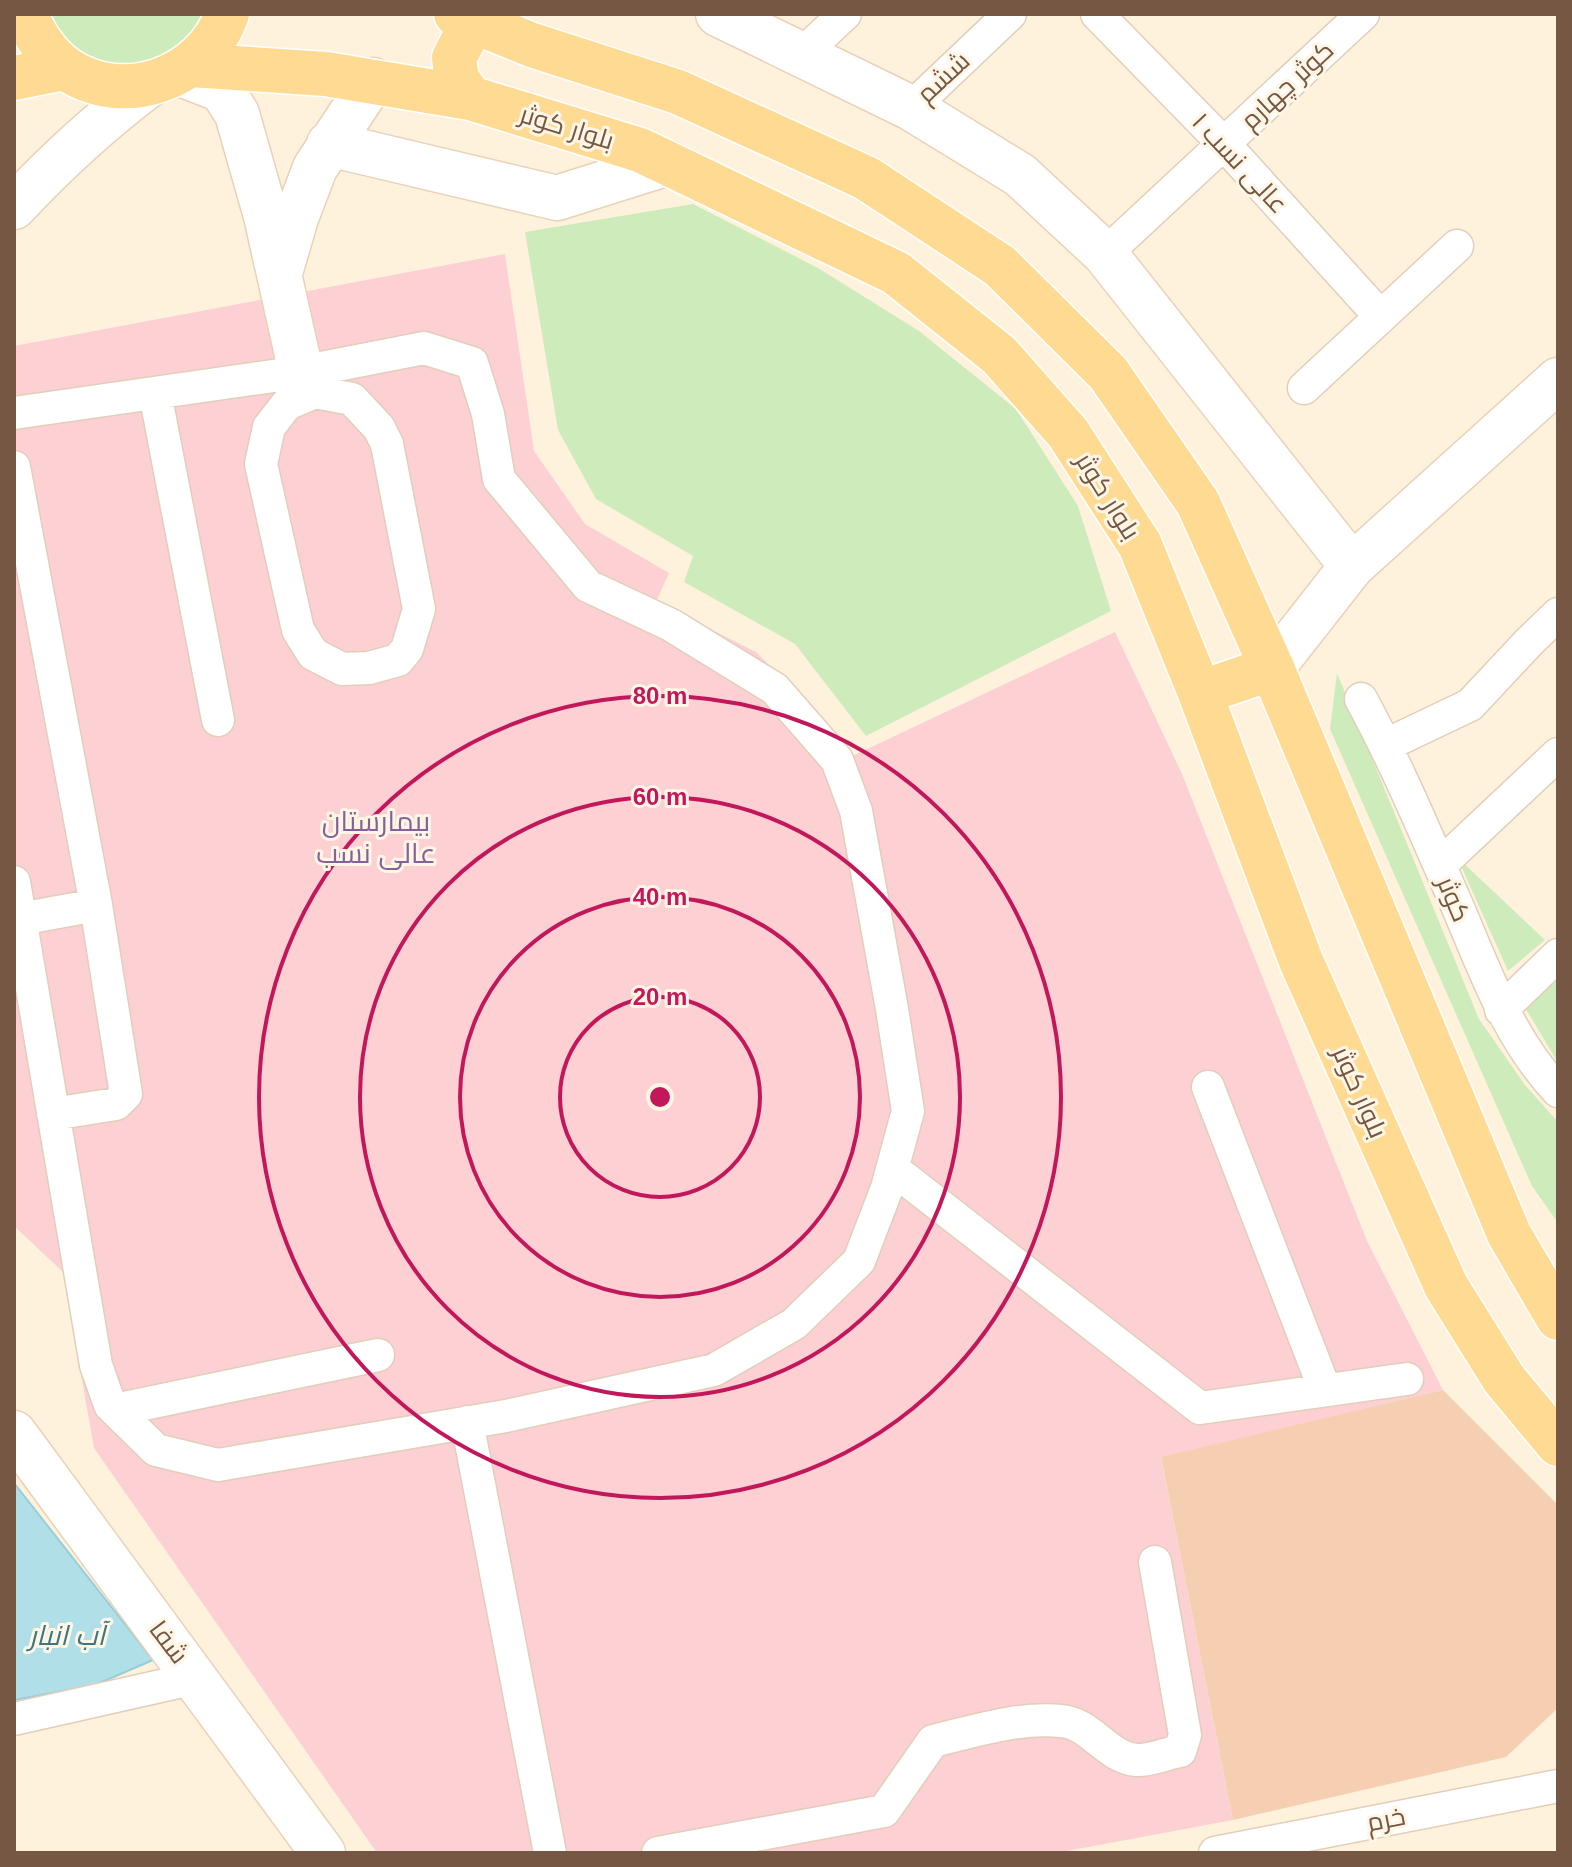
<svg xmlns="http://www.w3.org/2000/svg" width="1572" height="1867" font-family="Helvetica,Cairo,sans-serif">
<rect width="100%" height="100%" fill="#fef2dd"/>
<path fill="#fdd0d4" d="M 505,254 L 534,451 L 585,524 L 669,573 L 656,602 L 756,652 L 818,715 L 846,759 L 1115,632 L 1182,774 L 1367,1241 L 1443,1390 L 1161,1458 L 1233,1820 L 1056,1853 L 377,1853 L 94,1448 L 63,1272 L 14,1226 L 14,346 Z"/>
<path fill="#ceecbb" d="M 50,14 L 210,14 L 176,54 L 123,67 L 96,61 L 73,46 L 55,25 Z
M 693,204 L 818,268 L 919,331 L 1016,409 L 1078,506 L 1111,611 L 866,736 L 795,644 L 684,582 L 693,556 L 596,499 L 558,430 L 525,232 Z
M 1337,673 L 1479,1019 L 1525,1085 L 1558,1122 L 1558,1223 L 1532,1186 L 1330,729 Z
M 1457,857 L 1545,940 L 1508,971 Z
M 1558,978 L 1558,1063 L 1526,1009 Z"/>
<path fill="#b1dfe8" stroke="#96cedb" stroke-width="2" d="M 14,1483 L 153,1660 L 95,1685 L 14,1700 Z"/>
<path fill="#f6cfb3" d="M 1443,1390 L 1558,1505 L 1558,1708 L 1506,1757 L 1233,1820 L 1161,1457 Z"/>
<g fill="none" stroke-linecap="round" stroke-linejoin="round">
<defs>
<path id="street" d="M 1097,14 L 1224,144 L 1380,316
M 803,53 L 845,14
M 911,108 L 1010,14
M 1105,254 L 1363,14
M 1304,388 L 1457,246
M 315,392 L 352,399 L 379,428 L 387,444 L 419,609 L 407,649 L 398,660 L 369,668 L 342,669 L 313,654 L 298,630 L 261,464 L 269,427 L 287,404 Z
M 155,393 L 218,720
M 14,413 L 301,372 L 424,348 L 472,363 L 488,414 L 499,479 L 588,586 L 671,625 L 775,689 L 837,760 L 856,811 L 892,1009 L 908,1111 L 887,1188 L 859,1261 L 794,1324 L 714,1370 L 506,1416 L 218,1465 L 156,1450 L 110,1405 L 96,1365 L 14,882
M 14,467 L 96,905 L 126,1094 L 116,1104 L 53,1114
M 1361,699 C 1398,767 1428,839 1459,910 C 1486,974 1510,1040 1558,1091
M 1386,745 L 1470,705 L 1529,642 L 1558,614
M 1440,865 L 1558,754
M 20,919 L 96,905
M 1501,1010 L 1558,955
M 1208,1087 L 1325,1390
M 893,1169 L 1200,1408 L 1407,1379
M 115,1410 L 378,1355
M 467,1422 L 550,1853
M 14,1719 L 196,1678
M 658,1853 L 884,1811 L 933,1741 C 975,1731 1018,1717 1061,1721 C 1091,1723 1107,1758 1137,1760 C 1150,1761 1167,1753 1180,1751 L 1185,1735 L 1155,1562
M 1215,1853 L 1558,1786"/>
<path id="secondary" d="M 718,14 L 911,108 L 1020,175 L 1105,254 L 1352,566
M 178,73 L 222,90 L 237,114 L 266,216 L 301,372
M 329,144 L 557,198 L 668,163
M 14,207 C 56,162 101,121 150,84
M 280,273 L 296,218 L 315,168 L 373,80
M 1272,668 L 1352,566 L 1558,380
M 14,1433 L 323,1853"/>
<path id="primary" d="M 25,14 C 35,35 46,54 65,68 C 123,108 204,79 227,14
M 456,14 L 532,45 L 678,92 L 866,178 L 1000,266 L 1108,373 L 1198,503 L 1272,668 L 1509,1234 L 1558,1318
M 191,65 L 326,74 L 470,98 L 640,150 L 896,273 L 999,355 L 1068,433 L 1140,545 L 1200,693 L 1301,961 L 1446,1286 L 1504,1379 L 1558,1444
M 14,78 L 64,68
M 470,98 L 457,79 L 454,58 L 466,35 L 475,28 L 488,25
M 1200,693 L 1272,668"/>
</defs>
<use href="#street" stroke="#e2ceb9" stroke-width="35"/>
<use href="#secondary" stroke="#ead1b8" stroke-width="47"/>
<use href="#primary" stroke="#fff" stroke-width="47"/>
<use href="#street" stroke="#fff" stroke-width="32"/>
<use href="#secondary" stroke="#fff" stroke-width="44"/>
<use href="#primary" stroke="#ffda93" stroke-width="44"/>
</g>
<g fill="none" stroke="#c2185b" stroke-width="4">
<circle cx="660" cy="1097" r="100"/>
<circle cx="660" cy="1097" r="200"/>
<circle cx="660" cy="1097" r="300"/>
<circle cx="660" cy="1097" r="401"/>
</g>
<g text-anchor="middle" stroke-width="6" stroke-linejoin="round" paint-order="stroke">
<g font-size="26" fill="#755744" stroke="#fff6e5">
<text transform="translate(943 77) rotate(-43)" y="9">ششم</text>
<text transform="translate(1287 85) rotate(-43)" y="9">کوثر چهارم</text>
<text transform="translate(567 127) rotate(17)" y="9">بلوار کوثر</text>
<text transform="translate(1240 163) rotate(47)" y="9">عالی نسب ۱</text>
<text transform="translate(1108 496) rotate(58)" y="9">بلوار کوثر</text>
<text transform="translate(1454 899) rotate(67)" y="9">کوثر</text>
<text transform="translate(1360 1092) rotate(66)" y="9">بلوار کوثر</text>
<text transform="translate(169 1642) rotate(53)" y="9">شفا</text>
<text transform="translate(1386 1819) rotate(-11)" y="9">خرم</text>
</g>
<g font-size="28" fill="#875f99" stroke="#fff6e5">
<text x="376" y="831">بیمارستان<tspan x="376" dy="32">عالی نسب</tspan></text>
</g>
<g font-size="28" font-style="italic" fill="#3a7684" stroke="#fff6e5">
<text x="67" y="1645">آب انبار</text>
</g>
</g>
<circle cx="660" cy="1097" r="12" fill="#c2185b" stroke="#fff6e5" stroke-width="4"/>
<g font-size="24" text-anchor="middle" font-weight="bold" fill="#c2185b" stroke="#fff6e5" stroke-width="6" stroke-linejoin="round" paint-order="stroke">
<text x="660" y="704">80 m</text>
<text x="660" y="805">60 m</text>
<text x="660" y="905">40 m</text>
<text x="660" y="1005">20 m</text>
</g>
<rect width="1572" height="1867" fill="none" stroke="#755744" stroke-width="32"/>
</svg>
